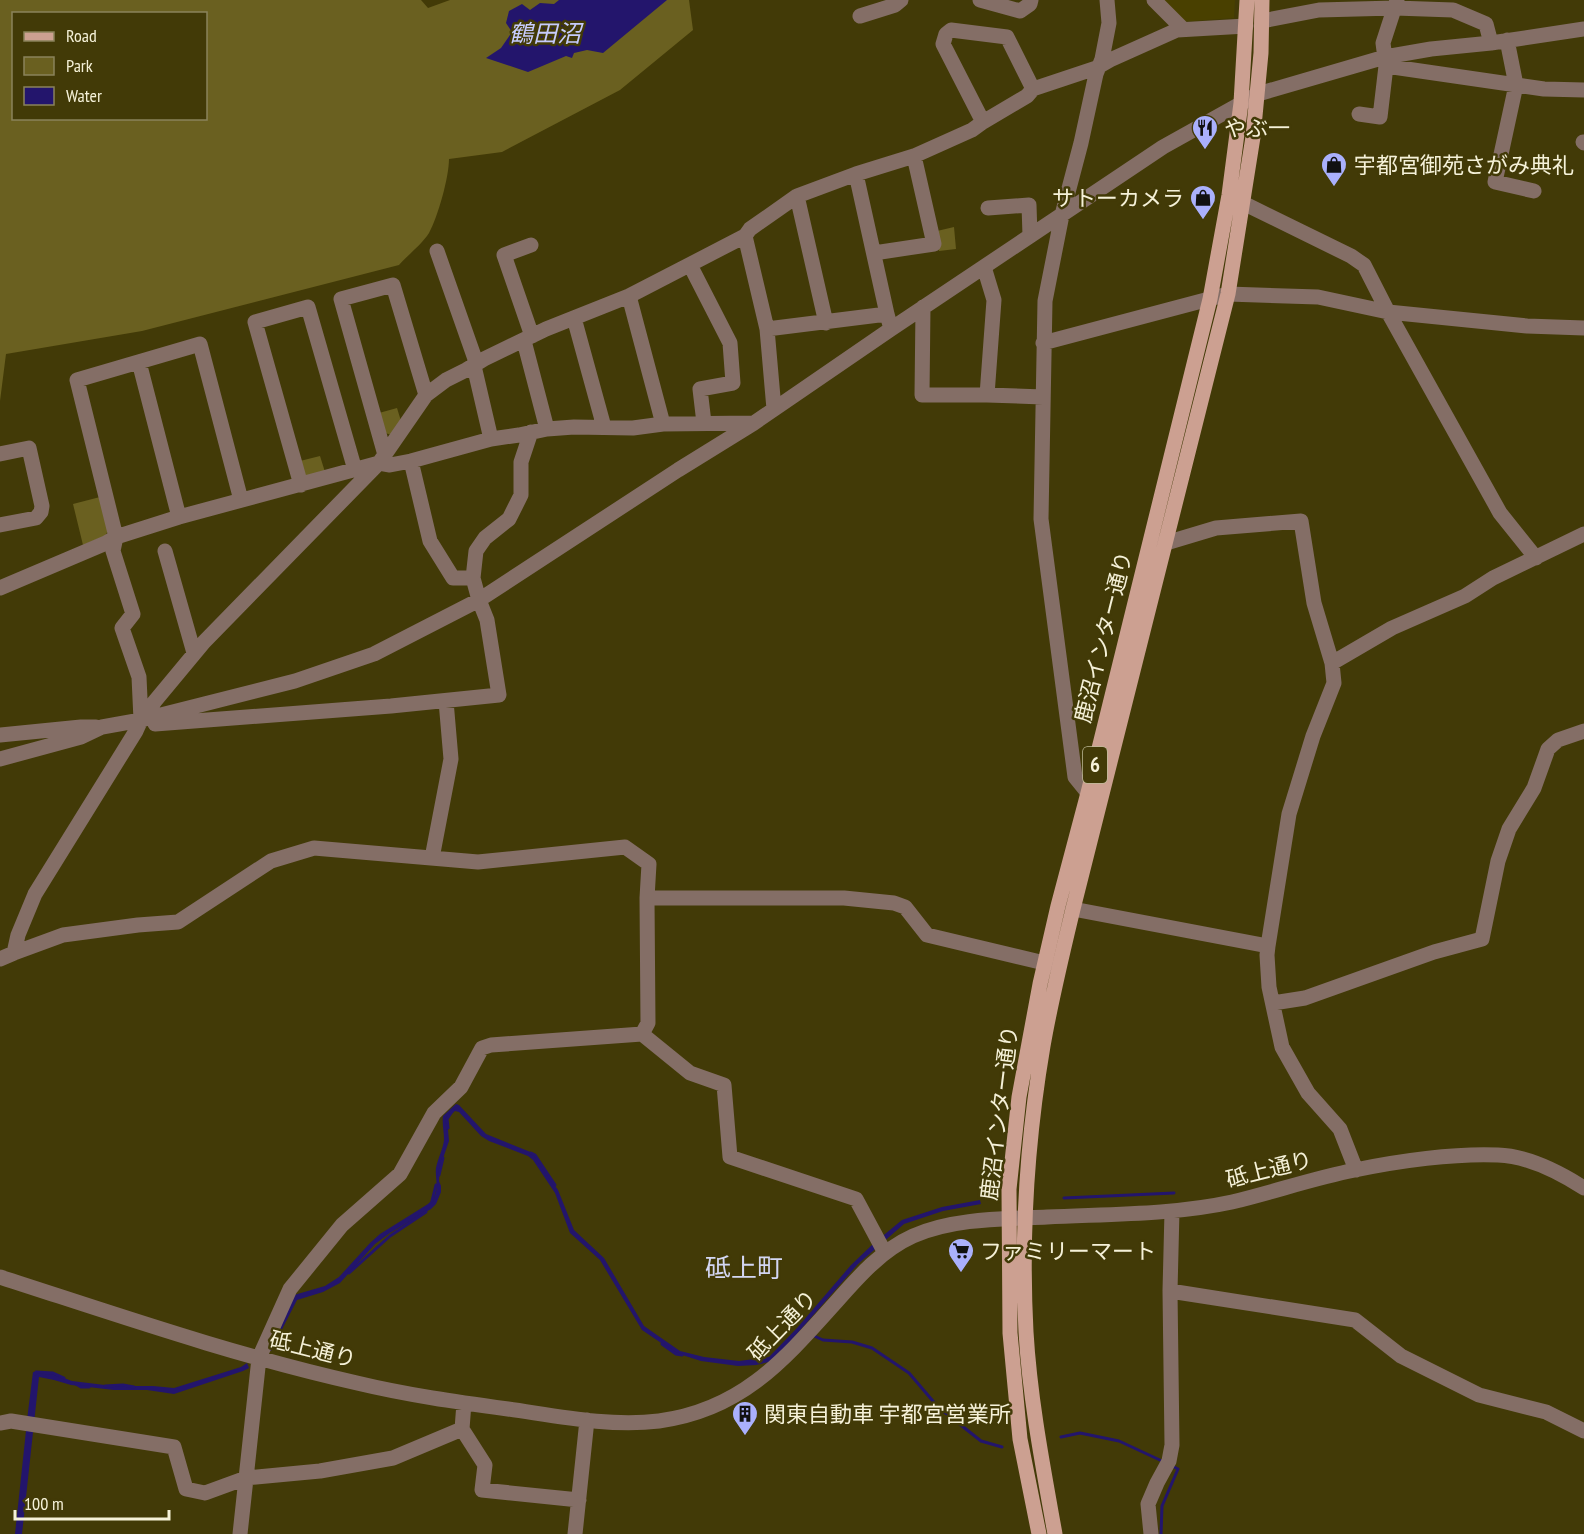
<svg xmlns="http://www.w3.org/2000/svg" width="1584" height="1534" font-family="'PT Sans Narrow','Noto Sans JP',sans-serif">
<rect width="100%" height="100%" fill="#423a07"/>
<path fill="#494000" d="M 1157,0 L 1235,0 L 1234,18 L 1179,22 Z"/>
<path fill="#6a6020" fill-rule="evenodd" d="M 0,0 L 421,0 L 428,8 L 450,0 L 689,0 L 693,30 L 620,90 L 502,152 L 449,159 C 449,177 438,217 429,233 C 422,244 408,255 399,265 L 142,331 L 6,354 L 0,401 ZM 14,14 L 206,14 L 206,118 L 14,118 Z
M 954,227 L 956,249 L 939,251 L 937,231 Z
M 397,408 L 401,421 L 392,435 L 385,433 L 379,413 Z
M 320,456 L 325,472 L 307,476 L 302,473 L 300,461 Z
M 100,497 L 109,529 L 105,536 L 83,545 L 73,504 Z"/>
<path fill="#23156c" d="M 559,0 L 667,0 L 603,53 L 587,50 L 574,53 L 572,58 L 566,56 L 528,72 L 486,58 L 501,48 L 512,32 L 506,23 L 509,11 L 522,4 L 530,10 L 540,3 L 554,4 Z
M 456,1104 L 459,1105 L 486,1134 L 533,1153 L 558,1190 L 574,1230 L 604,1258 L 644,1326 L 680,1351 L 704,1357 L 739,1361 L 769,1357 L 797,1328 L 851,1265 L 873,1244 L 902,1220 L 942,1207 L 980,1200 L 981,1204 L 943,1211 L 904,1224 L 858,1264 L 789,1343 L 769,1362 L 756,1365 L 738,1366 L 701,1361 L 676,1353 L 642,1330 L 600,1260 L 570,1233 L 555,1193 L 533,1160 L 528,1156 L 489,1141 L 481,1136 L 459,1112 L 455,1111 L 447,1118 L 449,1141 L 440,1167 L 439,1181 L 441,1186 L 441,1192 L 436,1204 L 431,1209 L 390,1233 L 375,1244 L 340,1283 L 323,1292 L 297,1300 L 271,1351 L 267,1349 L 294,1295 L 325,1286 L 339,1277 L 370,1243 L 380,1234 L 428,1204 C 432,1200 435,1197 436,1192 C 438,1185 435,1176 436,1168 C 438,1158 443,1149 444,1140 C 444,1131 442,1125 443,1116 Z
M 247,1363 L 249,1368 L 243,1371 L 174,1394 L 147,1390 L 114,1390 L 71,1385 L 54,1380 L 39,1377 L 22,1534 L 15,1534 L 28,1412 L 33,1372 L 53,1374 L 72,1381 L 113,1386 L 153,1386 L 174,1388 L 241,1367 Z"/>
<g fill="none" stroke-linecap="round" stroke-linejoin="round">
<path stroke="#23156c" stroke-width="3" d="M 448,1128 L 447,1119 L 453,1110
M 531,1153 L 535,1155 L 555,1185
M 439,1175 L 443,1158
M 1064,1198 L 1174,1193
M 432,1201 L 436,1185
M 349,1273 L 390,1236 L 426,1212
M 812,1335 L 823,1340 L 852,1342 L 872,1348 L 909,1373 L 938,1407 L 981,1441 L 1002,1447
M 662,1344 L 676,1354 L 682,1355
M 35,1374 L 36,1372 L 53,1373 L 64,1378
M 76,1384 L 81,1387 L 89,1387
M 105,1386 L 123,1385 L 134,1387
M 1061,1437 L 1080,1433 L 1119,1441 L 1162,1461
M 1161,1534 L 1162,1506 L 1178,1469 L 1170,1465"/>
<path stroke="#846e66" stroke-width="15" d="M 980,0 L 1020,11 L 1030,4 L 1031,0
M 1154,0 L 1183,29
M 860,16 L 895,5 L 901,0
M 1262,21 L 1319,10 L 1395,8 L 1453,10 L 1486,24 L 1491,43
M 1507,40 L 1516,85 L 1495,182 L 1534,191
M 1386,66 L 1544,89 L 1584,90
M 1359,114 L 1380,117 L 1386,66 L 1383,43 L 1397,0
M 983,122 L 943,44 L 946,34 L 951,30 L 1007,37 L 1033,89
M 1583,142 L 1584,143
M 856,174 L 887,314
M 797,196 L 826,323
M 1243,203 L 1351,256 L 1364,265 L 1388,312 L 1500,513 L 1536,558
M 988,208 L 1029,205 L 1030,236
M 745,236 L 767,329 L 887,314 L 891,329
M 531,245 L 504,255 L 532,336
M 437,251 L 475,359 L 474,366 L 491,439
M 874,253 L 934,244 L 914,156
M 690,265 L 730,343 L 733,383 L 700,389 L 704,423
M 629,296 L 745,236 L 750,229 L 797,196 L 856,174 L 914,156 L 972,130 L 983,122 L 1027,96 L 1033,89 L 1096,68 L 1110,60 L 1177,30 L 1246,26
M 923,307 L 922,395 L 987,395 L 994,300 L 984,267
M 574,318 L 604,427
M 767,329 L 774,409
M 524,341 L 547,429
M 1043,343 L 1228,294 L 1318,297 L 1388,312 L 1527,326 L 1584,328
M 139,362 L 179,517
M 987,395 L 1043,397
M 0,454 L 29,448 L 42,506 L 41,512 L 36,518 L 0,525
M 385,455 L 341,299 L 393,285 L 426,395
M 301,485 L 255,322 L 308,307 L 355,470
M 1155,544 L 1166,543 L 1216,528 L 1301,521 L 1314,603 L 1332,663
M 165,551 L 194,653
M 473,578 L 476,551 L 485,538 L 509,519 L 521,495 L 521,462 L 531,432
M 0,588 L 106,543 L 116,537 L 77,380 L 200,344 L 241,500
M 141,720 L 139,677 L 122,628 L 133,614 L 113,551 L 116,537 L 179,517 L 379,463 L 390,465 L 411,461 L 491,439 L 519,435 L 547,429 L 574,427 L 633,428 L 663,424 L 754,423
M 155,724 L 391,706 L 499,695 L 487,620 L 479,600 L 473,578 L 453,578 L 430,541 L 411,461
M 0,735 L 81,727 L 96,727
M 0,759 L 81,737 L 102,727 L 141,720 L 295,681 L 374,654 L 479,600 L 678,470 L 754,423 L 891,329 L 1163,147 L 1258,94 L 1385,57 L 1431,49 L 1491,43 L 1584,29
M 1099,797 L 1088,793 L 1075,777 L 1041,519 L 1045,301 L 1062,215 L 1081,143 L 1096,74 L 1102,59 L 1109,23 L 1107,0
M 432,858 L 451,759 L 446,701
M 647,898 L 844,898 L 894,903 L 905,907 L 927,935 L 1057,966
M 1073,909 L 1268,946 L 1289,814 L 1313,736 L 1334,683 L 1332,663 L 1392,628 L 1465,596 L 1493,578 L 1584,534
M 1268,946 L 1267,955 L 1269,987 L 1282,1047 L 1308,1093 L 1340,1129 L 1356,1170
M 14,953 L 18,935 L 35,894 L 136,731 L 141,720 L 155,701 L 204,642 L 379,463 L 426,395 L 446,380 L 466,370 L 484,359 L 546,329 L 629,296 L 663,424
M 0,959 L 14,953 L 63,935 L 138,925 L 178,922 L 271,861 L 314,848 L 478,862 L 625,847 L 649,864 L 647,898 L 648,1023 L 642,1034
M 1273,1003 L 1305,998 L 1434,952 L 1482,939 L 1498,861 L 1509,829 L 1534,788 L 1548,749 L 1558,740 L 1584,731
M 0,1277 C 118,1315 236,1356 357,1383 C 407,1395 457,1402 508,1409 C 557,1416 609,1427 659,1421 C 742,1410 784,1360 837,1301 C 859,1276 882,1250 913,1236 C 953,1218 1004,1219 1047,1217 C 1108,1214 1172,1215 1232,1202 C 1274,1192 1314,1178 1355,1170 C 1398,1161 1455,1153 1498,1155 C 1529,1156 1559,1172 1584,1188
M 1170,1291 L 1355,1320 L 1401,1356 L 1479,1395 L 1546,1412 L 1584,1431
M 0,1423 L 11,1421 L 174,1447 L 186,1489 L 205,1493 L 246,1478 L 320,1471 L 393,1458 L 462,1429 L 464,1403
M 462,1429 L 485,1465 L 482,1490 L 579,1500
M 240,1534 L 259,1358 L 290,1289 L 342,1225 L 400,1174 L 434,1113 L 461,1087 L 482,1048 L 491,1045 L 642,1034 L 690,1073 L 724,1085 L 730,1157 L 856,1199 L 885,1253
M 575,1534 L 587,1420
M 1151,1534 L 1148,1504 L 1157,1483 L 1169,1461 L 1172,1445 L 1170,1291 L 1172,1211"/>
<path stroke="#cca091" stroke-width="15" d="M 1039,1534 L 1020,1439 L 1010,1333 L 1009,1189 L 1019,1097 L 1040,984 L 1058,906 L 1088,793 L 1210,299 L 1229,195 L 1241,103 L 1247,0
M 1055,1534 C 1043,1467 1030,1400 1026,1332 C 1021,1237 1027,1140 1043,1046 C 1051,1000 1062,955 1073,909 L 1228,294 L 1253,137 L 1261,53 L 1262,0"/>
</g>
<defs>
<symbol id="restaurant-pin" viewBox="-11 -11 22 30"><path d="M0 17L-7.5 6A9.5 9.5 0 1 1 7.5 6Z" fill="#aab0fc" stroke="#423a07"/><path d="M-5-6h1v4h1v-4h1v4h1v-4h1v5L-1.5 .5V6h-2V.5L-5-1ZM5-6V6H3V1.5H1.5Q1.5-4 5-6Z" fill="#111"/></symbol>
<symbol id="shop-pin" viewBox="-11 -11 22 30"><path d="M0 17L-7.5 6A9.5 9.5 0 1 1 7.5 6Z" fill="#aab0fc" stroke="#423a07"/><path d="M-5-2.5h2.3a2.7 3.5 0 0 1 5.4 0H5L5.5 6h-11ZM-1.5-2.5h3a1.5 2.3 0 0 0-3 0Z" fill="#111"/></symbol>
<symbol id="supermarket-pin" viewBox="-11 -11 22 30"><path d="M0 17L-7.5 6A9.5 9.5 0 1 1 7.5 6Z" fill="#aab0fc" stroke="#423a07"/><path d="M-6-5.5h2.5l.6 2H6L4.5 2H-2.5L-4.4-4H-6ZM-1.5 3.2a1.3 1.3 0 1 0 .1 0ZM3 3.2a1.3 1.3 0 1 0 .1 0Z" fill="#111"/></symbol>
<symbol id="building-pin" viewBox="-11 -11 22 30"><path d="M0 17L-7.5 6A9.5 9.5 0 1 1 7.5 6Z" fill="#aab0fc" stroke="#423a07"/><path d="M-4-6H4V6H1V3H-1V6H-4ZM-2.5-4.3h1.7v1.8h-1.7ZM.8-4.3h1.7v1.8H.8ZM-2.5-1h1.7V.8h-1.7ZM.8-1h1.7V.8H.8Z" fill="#111"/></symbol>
</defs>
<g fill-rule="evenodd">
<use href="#restaurant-pin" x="1190" y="113" width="30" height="40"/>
<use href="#shop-pin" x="1319" y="150" width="30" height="40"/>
<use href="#shop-pin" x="1188" y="183" width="30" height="40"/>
<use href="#supermarket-pin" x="946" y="1236" width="30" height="40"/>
<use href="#building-pin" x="730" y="1399" width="30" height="40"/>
</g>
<g text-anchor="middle" stroke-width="5" stroke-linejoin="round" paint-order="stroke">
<rect fill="#423a07" stroke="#bfba99" stroke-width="1.5" x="1083" y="747" width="24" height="36" rx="4.5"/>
<g font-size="21" font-weight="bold" fill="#f5f1d8">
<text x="1095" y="772">6</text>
</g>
<g font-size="22" fill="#f5f1d8" stroke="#423a07" text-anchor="start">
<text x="1224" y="136">やぶ一</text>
<text x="1354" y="173">宇都宮御苑さがみ典礼</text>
<text x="1184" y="206" text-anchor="end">サトーカメラ</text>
<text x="980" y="1259">ファミリーマート</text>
<text x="764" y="1422">関東自動車 宇都宮営業所</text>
</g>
<g font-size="22" fill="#f5f1d8" stroke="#423a07">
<text transform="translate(1103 637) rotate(-76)" y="8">鹿沼インター通り</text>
<text transform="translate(999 1113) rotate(-83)" y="8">鹿沼インター通り</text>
<text transform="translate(1269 1169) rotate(-14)" y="8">砥上通り</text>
<text transform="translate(782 1325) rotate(-46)" y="8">砥上通り</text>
<text transform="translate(313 1349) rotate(14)" y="8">砥上通り</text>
</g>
<g font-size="24" font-style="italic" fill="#c6cbfc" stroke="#423a07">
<text x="545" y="42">鶴田沼</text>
</g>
<g font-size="26" fill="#d3d6f3" stroke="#423a07">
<text x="744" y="1277">砥上町</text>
</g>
</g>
<rect x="12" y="12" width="195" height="108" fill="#423a07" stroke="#8a835b" stroke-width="1.5"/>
<rect x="24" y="32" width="30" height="9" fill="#cca091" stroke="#8a835b" stroke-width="1.5"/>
<text x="66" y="42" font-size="18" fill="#f5f1d8">Road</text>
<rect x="24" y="57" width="30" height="18" fill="#6a6020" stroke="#8a835b" stroke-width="1.5"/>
<text x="66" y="72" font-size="18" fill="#f5f1d8">Park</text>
<rect x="24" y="87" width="30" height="18" fill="#23156c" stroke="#8a835b" stroke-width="1.5"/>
<text x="66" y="102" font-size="18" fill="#f5f1d8">Water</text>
<path d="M15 1510v9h154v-9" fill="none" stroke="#f5f1d8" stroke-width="3"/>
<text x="24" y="1510" font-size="18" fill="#f5f1d8" stroke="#423a07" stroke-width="4.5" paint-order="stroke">100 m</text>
</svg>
